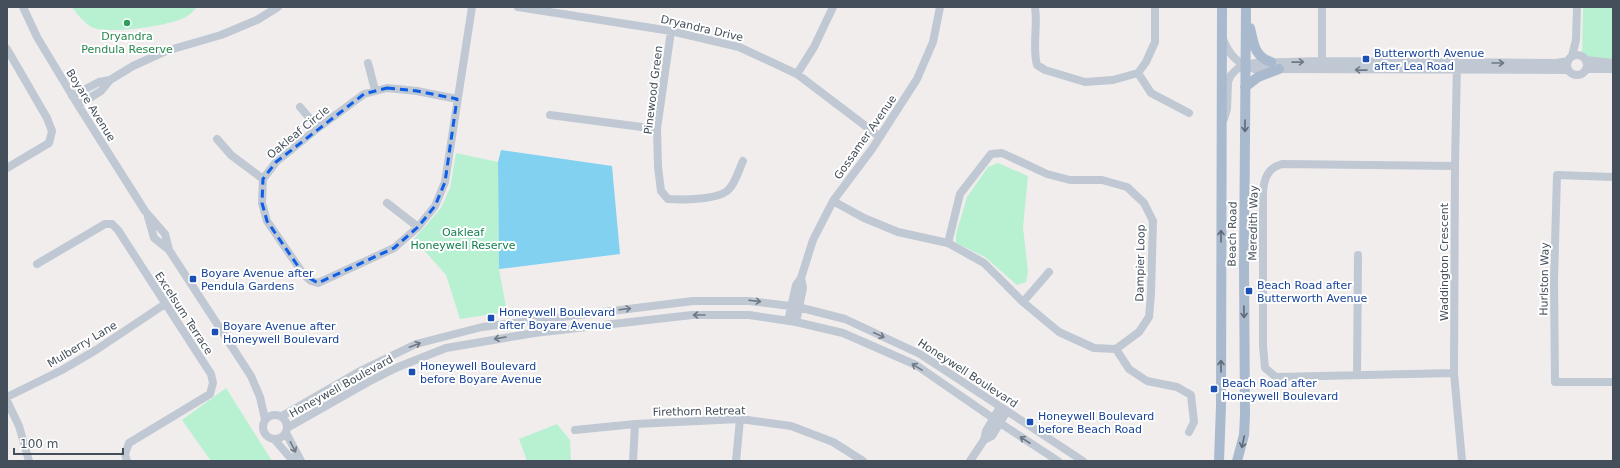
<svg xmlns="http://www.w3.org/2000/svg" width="1620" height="468" font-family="'DejaVu Sans',sans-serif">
<rect width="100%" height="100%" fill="#f0edec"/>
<path fill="#b8f1d2" d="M 72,7 L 197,7 C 194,10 190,15 186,17 C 169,26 112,34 94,28 C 87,26 76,13 72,7 Z
M 1583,7 L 1613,7 L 1613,60 L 1582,60 Z
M 456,153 L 498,162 L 499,269 L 507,312 L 460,319 L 446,275 L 414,239 L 441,208 L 450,188 Z
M 998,163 L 1028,176 L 1023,227 L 1028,272 L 1026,282 L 1017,285 L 985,257 L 956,243 L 956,234 L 967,197 L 988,167 Z
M 226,388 L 272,461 L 211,461 L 182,420 Z
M 557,424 L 570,440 L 571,461 L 527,461 L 519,439 Z"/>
<path fill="#82d1f0" d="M 501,150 L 612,166 L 620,254 L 499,269 L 498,162 Z"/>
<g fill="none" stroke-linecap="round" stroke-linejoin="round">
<path stroke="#bfc8d3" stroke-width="8" d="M 23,7 L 37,37 L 78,105 L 145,211 L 165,234 L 169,250
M 518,7 L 671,31 L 739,47 L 797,74 L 880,137
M 1035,7 C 1038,26 1032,47 1037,65 L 1045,70 L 1085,82 L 1113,80 L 1138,73 L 1146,62 L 1155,42 L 1155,7
M 671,31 L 657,129 L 658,167 L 661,191 L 668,199 C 682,200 720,200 729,189 C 736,182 739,169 743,161
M 1223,39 C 1229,55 1238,64 1254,69 L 1568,70
M 7,49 L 47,118 L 52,131 L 49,143 L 7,168
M1567 65a10 10 0 1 1 20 0a10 10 0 1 1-20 0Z
M 1572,56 L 1576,40 L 1577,7
M 1586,60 L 1613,63
M 368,63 L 375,90
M 1457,63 L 1455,166 L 1454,373 L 1462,461
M 1322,66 L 1322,7
M 1586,69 L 1613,69
M 1138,73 L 1151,93 L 1189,113
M 797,74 L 814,47 L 833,7
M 72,96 L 99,82 L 110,80
M 457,99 L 417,91 L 387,88 L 364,94 L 318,128 L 276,162 L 263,179 L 262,203 L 267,221 L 304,275 L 311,281 L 318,283 L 394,248 L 418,227 L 435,206 L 445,182 L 472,7
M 78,105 L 101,91 L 110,80 L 133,66 L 166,51 L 221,35 L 257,20 L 278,7
M 300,107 L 318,128
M 550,115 L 657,129
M 1224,119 L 1227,109 L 1228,82 L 1231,75 L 1237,69 L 1254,63 L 1322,61 L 1556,63 L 1568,61
M 217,139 L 231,155 L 263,179
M 1613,177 L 1557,175 L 1554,279 L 1555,382 L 1613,382
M 833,201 L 864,218 L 898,232 L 948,243 L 984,263 L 1023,302 L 1059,332 L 1094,348 L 1116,349 L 1139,332 L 1149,317 L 1151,294 L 1153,221 L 1144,203 L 1127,187 L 1102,180 L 1070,180 L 1047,174 L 1002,153 L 991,154 L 960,194 L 948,243
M 387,203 L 418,227
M 148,217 L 154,238 L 169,250 L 251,376 L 260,397 L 265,419
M 37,264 L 105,224 L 112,224 L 118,230 L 211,374 L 213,383 L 210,394 L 129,443 L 125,454 L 127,461
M 1023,302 L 1049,272
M 788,321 L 796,285 L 801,278 L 813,240 L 833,201 L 872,149 L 917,79 L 933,42 L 940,7
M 796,322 L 803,288 L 801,278
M 1116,349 L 1129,369 L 1147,381 L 1177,387 L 1191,395 L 1194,422 L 1189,432
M 1454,373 L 1276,377 L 1265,368 L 1263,346 L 1263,192 C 1264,178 1268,168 1282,164 L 1455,166
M 1357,375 L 1358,255
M 7,397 L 62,370 L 96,350 L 165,304
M 7,401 L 19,426 L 29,461
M263 427a12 12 0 1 1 24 0a12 12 0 1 1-24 0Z
M 282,416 L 362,370 L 416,344 L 482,327 L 693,301 L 749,301 L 798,307 L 845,319 L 920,354 L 1083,461
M 287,428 L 370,381 L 398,367 L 446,348 L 534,333 L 692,315 L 749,315 L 796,322 L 843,333 L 916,365 L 1000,423 L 1058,461
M 575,430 L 635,424 L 740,419 L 791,426 L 833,442 L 863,461
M 286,433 L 301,461
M 274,439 L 293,461
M 984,440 L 992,436 L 1007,411
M 633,461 L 635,424
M 736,461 L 740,419
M 970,461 L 984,440 L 986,431 L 1000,407"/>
<path stroke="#aabace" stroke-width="10" d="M 1250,28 C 1254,44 1254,56 1271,62
M 1245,87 L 1258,77 L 1279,69
M 1219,461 L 1221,406 L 1222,7
M 1237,461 L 1244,435 L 1245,415 L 1244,267 L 1246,7"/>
</g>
<defs><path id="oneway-shaft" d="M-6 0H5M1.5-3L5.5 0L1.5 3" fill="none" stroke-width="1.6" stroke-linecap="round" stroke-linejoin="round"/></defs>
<g stroke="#6f7985">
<use href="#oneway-shaft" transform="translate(1298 62) rotate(-1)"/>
<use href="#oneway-shaft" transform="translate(1498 63)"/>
<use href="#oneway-shaft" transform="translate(1361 70) rotate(-179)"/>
<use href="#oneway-shaft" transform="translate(755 301) rotate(7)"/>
<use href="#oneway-shaft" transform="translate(625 309) rotate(-7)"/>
<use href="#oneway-shaft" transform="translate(699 315) rotate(-180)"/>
<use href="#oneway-shaft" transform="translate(879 335) rotate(25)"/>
<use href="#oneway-shaft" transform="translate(500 338) rotate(170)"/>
<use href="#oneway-shaft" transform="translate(415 345) rotate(-21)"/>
<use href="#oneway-shaft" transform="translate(917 367) rotate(-149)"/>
<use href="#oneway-shaft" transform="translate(1025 440) rotate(-147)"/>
<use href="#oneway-shaft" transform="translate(293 447) rotate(63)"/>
</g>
<g stroke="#5e6a78">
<use href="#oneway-shaft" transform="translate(1245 126) rotate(90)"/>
<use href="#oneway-shaft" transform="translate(1221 236) rotate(-90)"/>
<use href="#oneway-shaft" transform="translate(1244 312) rotate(89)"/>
<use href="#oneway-shaft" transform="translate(1221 366) rotate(-90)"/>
<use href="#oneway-shaft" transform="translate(1243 442) rotate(102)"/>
</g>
<path fill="none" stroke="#0f5ee7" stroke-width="3" stroke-dasharray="8 5" stroke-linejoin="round" d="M 387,88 L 417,91 L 457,99 L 445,182 L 435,206 L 418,227 L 394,248 L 318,283 L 304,275 L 267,221 L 262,203 L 263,179 L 276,162 L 364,94 Z"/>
<circle fill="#2e9e5b" stroke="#fff" stroke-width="1.5" cx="127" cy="23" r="4"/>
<g fill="#1a4fb4" stroke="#fff" stroke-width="1.5">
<rect x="1362" y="55" width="8" height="8" rx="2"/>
<rect x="189" y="275" width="8" height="8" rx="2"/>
<rect x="1245" y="287" width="8" height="8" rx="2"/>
<rect x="487" y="314" width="8" height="8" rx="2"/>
<rect x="211" y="328" width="8" height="8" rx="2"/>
<rect x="408" y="368" width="8" height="8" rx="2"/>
<rect x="1210" y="385" width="8" height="8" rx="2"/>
<rect x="1026" y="418" width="8" height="8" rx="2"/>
</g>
<g text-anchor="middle" stroke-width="4" stroke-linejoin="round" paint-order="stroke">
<g font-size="11" fill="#444f5b" stroke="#fff">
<text transform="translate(702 28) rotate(13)" y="4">Dryandra Drive</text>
<text transform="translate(653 90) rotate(-83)" y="4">Pinewood Green</text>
<text transform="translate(91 105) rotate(58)" y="4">Boyare Avenue</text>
<text transform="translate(298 132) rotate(-39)" y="4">Oakleaf Circle</text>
<text transform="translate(865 137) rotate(-55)" y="4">Gossamer Avenue</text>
<text transform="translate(1253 223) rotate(-89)" y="4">Meredith Way</text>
<text transform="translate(1232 234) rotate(-89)" y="4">Beach Road</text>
<text transform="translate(1444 262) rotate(-90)" y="4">Waddington Crescent</text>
<text transform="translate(1140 263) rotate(-89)" y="4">Dampier Loop</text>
<text transform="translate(1544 279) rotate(-89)" y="4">Hurlston Way</text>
<text transform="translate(184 313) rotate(57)" y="4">Excelsum Terrace</text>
<text transform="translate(82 344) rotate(-31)" y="4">Mulberry Lane</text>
<text transform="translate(968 373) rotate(33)" y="4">Honeywell Boulevard</text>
<text transform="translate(341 386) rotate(-29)" y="4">Honeywell Boulevard</text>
<text transform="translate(699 411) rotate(-1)" y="4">Firethorn Retreat</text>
</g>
<g font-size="11" fill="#27864d" stroke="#fff">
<text x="127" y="40">Dryandra<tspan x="127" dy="13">Pendula Reserve</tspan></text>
</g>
<g font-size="11" fill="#164399" stroke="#fff" text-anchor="start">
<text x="1374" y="57">Butterworth Avenue<tspan x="1374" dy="13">after Lea Road</tspan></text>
<text x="201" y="277">Boyare Avenue after<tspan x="201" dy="13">Pendula Gardens</tspan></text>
<text x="1257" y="289">Beach Road after<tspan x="1257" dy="13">Butterworth Avenue</tspan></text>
<text x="499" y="316">Honeywell Boulevard<tspan x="499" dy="13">after Boyare Avenue</tspan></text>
<text x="223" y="330">Boyare Avenue after<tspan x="223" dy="13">Honeywell Boulevard</tspan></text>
<text x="420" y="370">Honeywell Boulevard<tspan x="420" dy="13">before Boyare Avenue</tspan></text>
<text x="1222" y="387">Beach Road after<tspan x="1222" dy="13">Honeywell Boulevard</tspan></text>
<text x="1038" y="420">Honeywell Boulevard<tspan x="1038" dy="13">before Beach Road</tspan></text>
</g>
<g font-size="11" fill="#128050" stroke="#fff">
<text x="463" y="236">Oakleaf<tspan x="463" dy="13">Honeywell Reserve</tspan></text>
</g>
</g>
<rect width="1620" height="468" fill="none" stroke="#444f5b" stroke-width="16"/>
<path d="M14 448v6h109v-6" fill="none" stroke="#444f5b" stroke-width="2"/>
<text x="20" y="448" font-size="12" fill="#444f5b" stroke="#ffffff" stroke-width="3" paint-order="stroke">100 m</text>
</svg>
